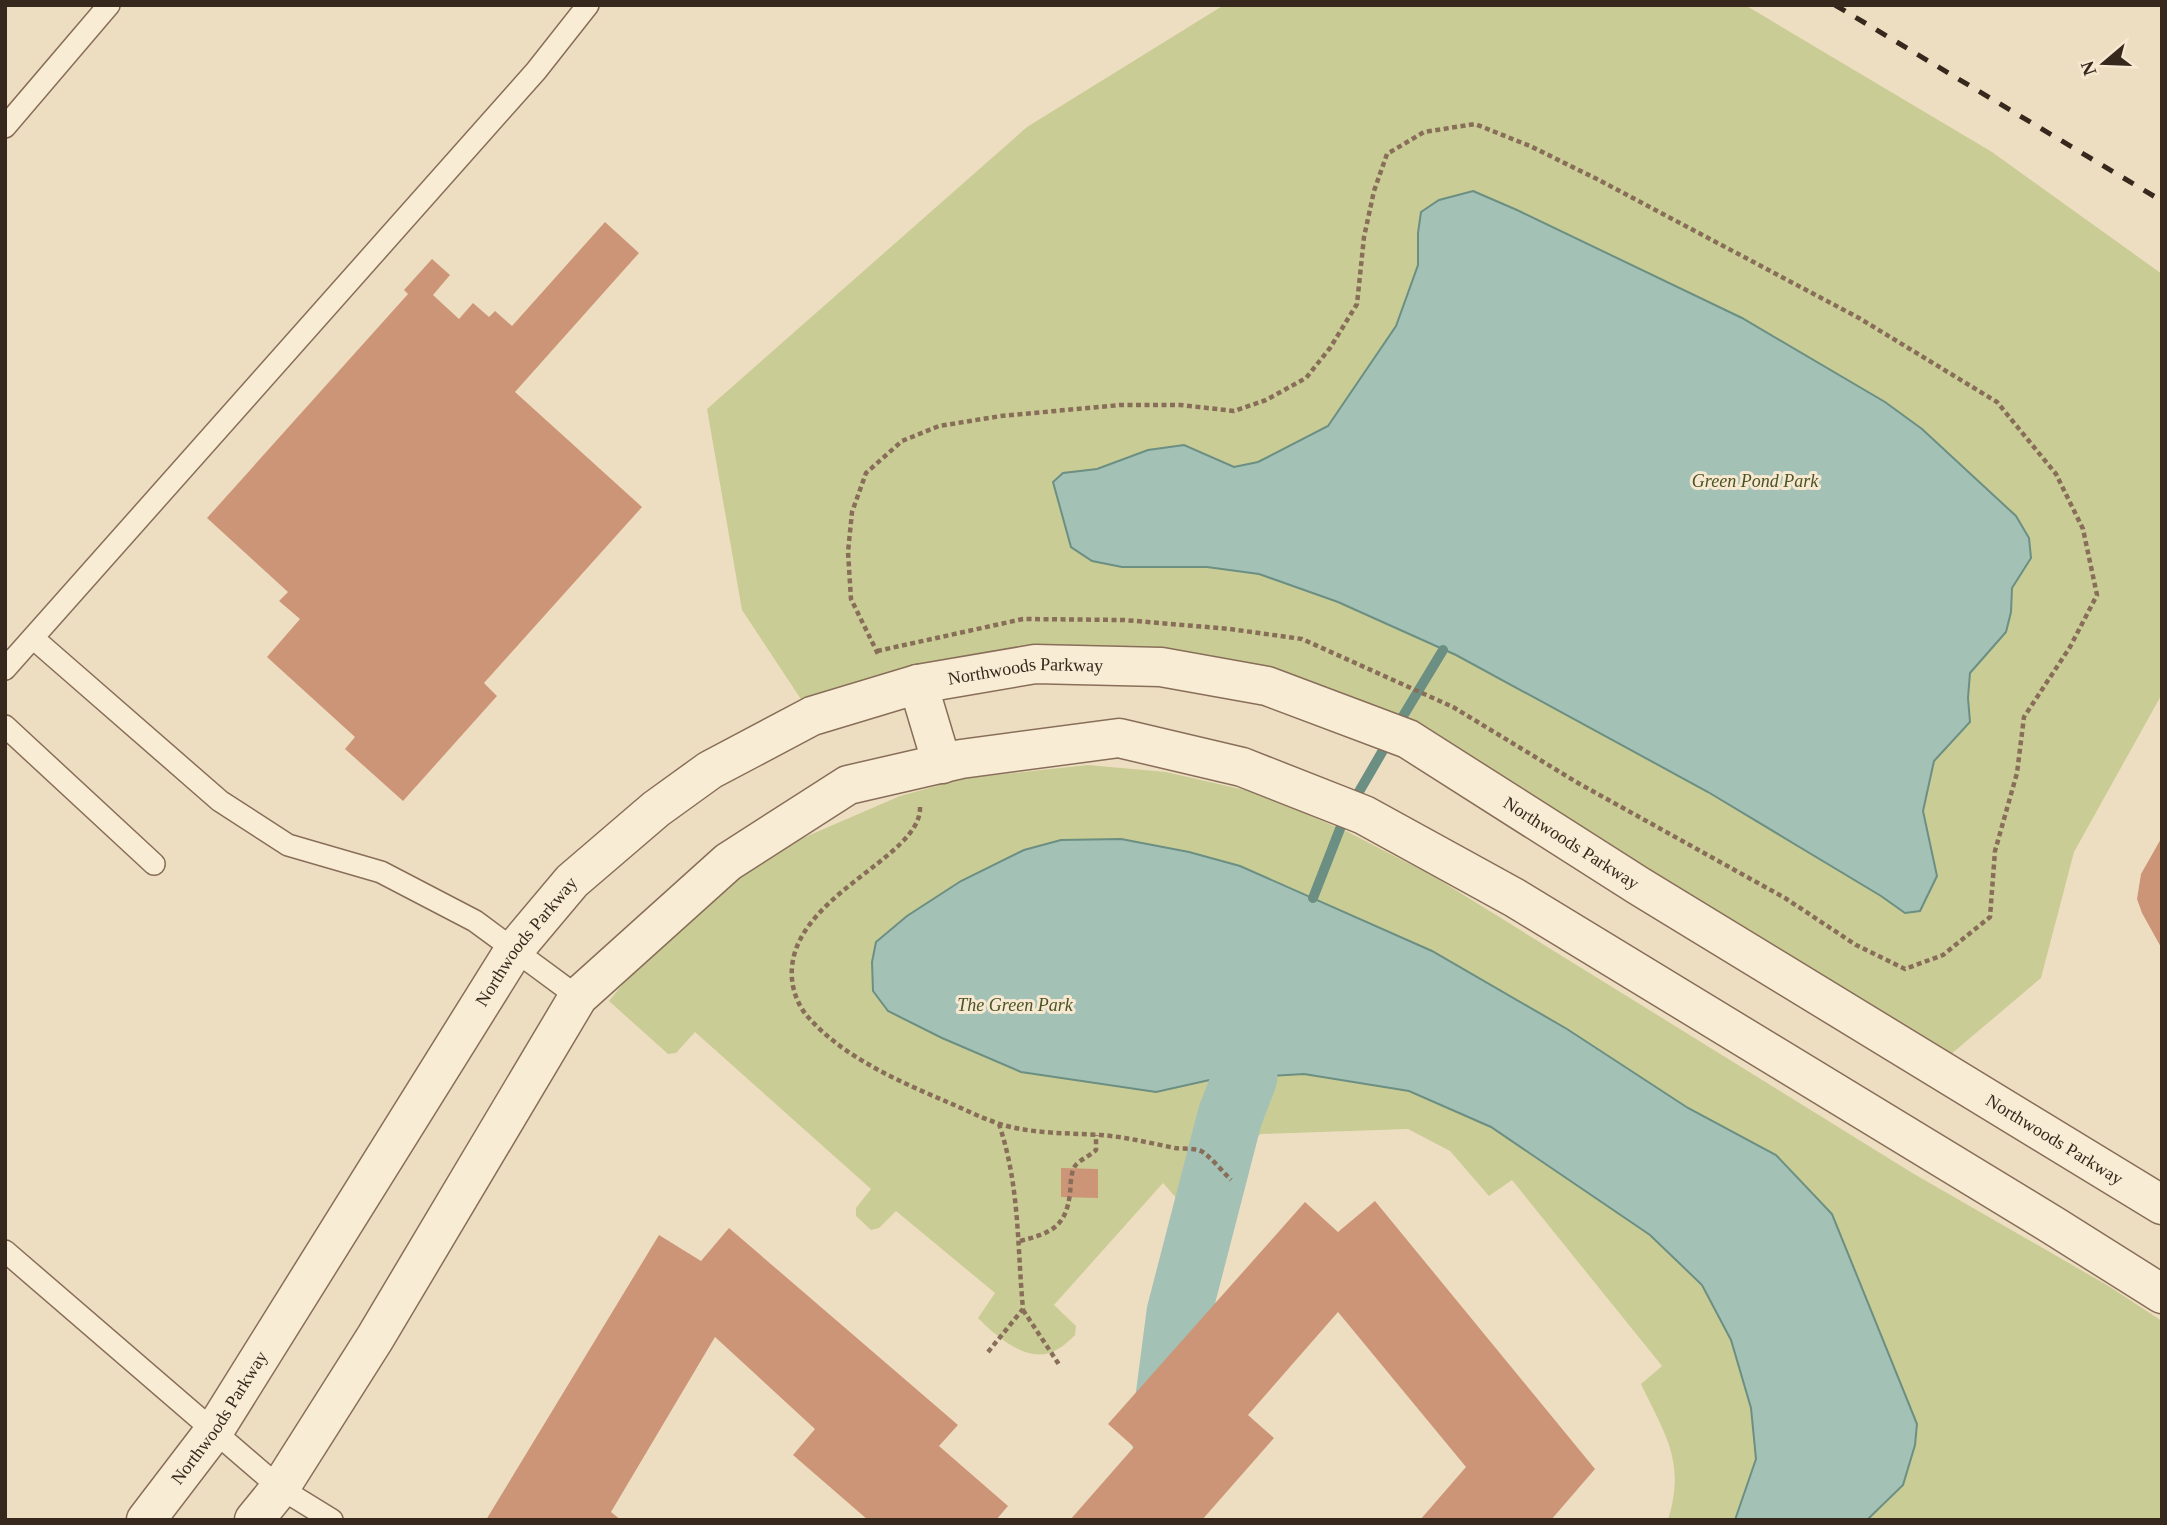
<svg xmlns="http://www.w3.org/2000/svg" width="2167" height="1525" font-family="Georgia,serif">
<rect width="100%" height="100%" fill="#eedec1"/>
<path fill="#cacc95" d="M 1224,5 L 1745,5 L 1992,152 L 2162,274 L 2162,694 L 2074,852 L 2041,978 L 1937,1066 L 1408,739 L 1267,686 L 1035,664 L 812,716 L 742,610 L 707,409 L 1027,127 Z
M 1088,765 L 1166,772 L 1258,793 L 1348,832 L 1433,876 L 1914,1174 L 2107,1285 L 2162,1321 L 2162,1520 L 1668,1520 C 1686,1461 1665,1435 1641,1384 L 1662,1366 L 1512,1180 L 1489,1196 L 1450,1151 L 1408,1129 L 1261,1134 L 1233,1151 L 1188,1200 L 1178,1200 L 1163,1183 L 1054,1305 L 1076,1326 L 1075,1335 C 1070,1340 1064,1346 1058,1349 C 1030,1367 997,1337 978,1318 L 995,1293 L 896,1211 L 879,1228 L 871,1230 L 856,1216 L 856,1208 L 871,1189 L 695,1032 L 676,1053 L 668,1054 L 609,1001 L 644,958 L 711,897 L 796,841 L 900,796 L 966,778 Z"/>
<path fill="#a4c1b6" stroke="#6b8f83" stroke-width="2" d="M 1473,191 L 1517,210 L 1742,318 L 1885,402 L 1922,429 L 2016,516 L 2029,538 L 2031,558 L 2012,588 L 2011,612 L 2006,632 L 1970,673 L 1968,698 L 1970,722 L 1934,761 L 1923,811 L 1937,876 L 1920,911 L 1905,913 L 1881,896 L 1708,792 L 1456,655 L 1338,602 L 1259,574 L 1207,567 L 1122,567 L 1092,561 L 1071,547 L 1053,482 L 1063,473 L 1097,469 L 1148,450 L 1184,445 L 1234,467 L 1258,462 L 1328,426 L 1396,326 L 1418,265 L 1418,233 L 1421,212 L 1439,200 Z
M 1121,839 L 1189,852 L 1240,866 L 1432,951 L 1567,1029 L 1688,1108 L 1776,1155 L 1832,1214 L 1917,1424 L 1915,1445 L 1903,1485 L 1867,1520 L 1735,1520 L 1756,1459 L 1751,1408 L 1731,1340 L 1702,1285 L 1650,1235 L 1491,1127 L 1409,1091 L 1304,1074 L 1214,1079 L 1156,1092 L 1021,1072 L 942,1038 L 888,1011 L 873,991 L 872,962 L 876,942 L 907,916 L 961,881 L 1024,850 L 1061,840 Z"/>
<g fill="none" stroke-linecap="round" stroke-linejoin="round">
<path stroke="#6b8f83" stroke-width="10" d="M 1397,726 L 1443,650
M 1353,802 L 1389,740
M 1313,898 L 1345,816"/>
<path stroke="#a4c1b6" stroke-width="65" d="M 1163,1436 L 1179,1313 L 1230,1116 L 1245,1077"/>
</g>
<path fill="#cd9577" d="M 605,222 L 639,253 L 515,392 L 642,507 L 484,683 L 497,696 L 403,801 L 345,749 L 355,737 L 267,657 L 300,619 L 279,601 L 288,592 L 207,518 L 408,294 L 404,290 L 432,259 L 450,275 L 433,295 L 459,319 L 473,303 L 489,317 L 495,311 L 512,326 Z
M 2162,837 L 2162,949 L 2142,913 L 2137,899 L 2141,874 Z
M 1061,1168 L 1098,1169 L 1098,1198 L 1061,1197 Z
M 1375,1201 L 1595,1469 L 1551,1520 L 1420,1520 L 1466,1467 L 1338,1312 L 1248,1415 L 1274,1438 L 1202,1520 L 1070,1520 L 1134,1447 L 1108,1424 L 1305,1202 L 1338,1232 Z
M 729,1228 L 958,1425 L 939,1446 L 1008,1506 L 996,1520 L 868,1520 L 793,1455 L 815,1429 L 715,1337 L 611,1512 L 621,1520 L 486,1520 L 659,1235 L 701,1261 Z"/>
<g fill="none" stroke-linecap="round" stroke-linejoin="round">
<defs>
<path id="lane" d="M 5,127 L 109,5
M 33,638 L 220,801 L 288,845 L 381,872 L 475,921 L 578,997
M 5,669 L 536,71 L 588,5
M 5,726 L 154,864
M 5,1251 L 280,1488 L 332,1520"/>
<g id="street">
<path d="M 918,684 L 942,764"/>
<path id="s1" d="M 146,1520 L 214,1431 L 514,950 L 572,881 L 656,809 L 710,770 L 812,716 L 918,684 L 1035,664 L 1161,667 L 1267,686 L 1408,739 L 1639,886 L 2162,1205"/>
<path d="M 254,1520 L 280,1488 L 375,1338 L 578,997 L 728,862 L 848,785 L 961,759 L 1119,738 L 1242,767 L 1364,815 L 1515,898 L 2054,1226 L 2162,1294"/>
</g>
</defs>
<use href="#lane" stroke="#886e59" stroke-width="24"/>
<use href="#street" stroke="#886e59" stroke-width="41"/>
<path stroke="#886e59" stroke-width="4.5" stroke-dasharray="5 3.5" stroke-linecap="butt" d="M 877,651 L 1023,619 L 1124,620 L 1230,629 L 1302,639 L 1453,707 L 1578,783 L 1785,898 L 1856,945 L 1905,969 L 1943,955 L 1990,917 L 1995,851 L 2017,773 L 2024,717 L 2070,647 L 2097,595 L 2083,529 L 2056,474 L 1997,402 L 1859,318 L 1597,179 L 1530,146 L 1475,124 L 1424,132 L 1387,154 L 1374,191 L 1364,237 L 1357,304 L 1330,348 L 1306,378 L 1266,400 L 1234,411 L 1181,405 L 1120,405 L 1001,416 L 939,426 L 902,441 L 866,473 L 852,512 L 848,552 L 851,599 L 879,656
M 920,807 C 922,859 785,897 792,979 C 793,992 799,1007 808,1017 C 845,1059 903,1083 952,1104 C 970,1112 988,1121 1007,1126 C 1038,1134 1069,1133 1101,1135 C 1126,1137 1150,1143 1175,1148 C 1182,1149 1194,1148 1201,1151 C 1209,1155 1224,1173 1231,1180
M 1020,1241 C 1050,1233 1066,1228 1070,1193 C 1071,1184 1070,1175 1075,1166 C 1079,1160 1090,1156 1096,1150 L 1096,1135
M 1023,1310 L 1060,1366
M 988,1352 L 1023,1309 C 1017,1245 1020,1187 999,1124"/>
<use href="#lane" stroke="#f9ecd5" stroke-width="21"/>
<use href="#street" stroke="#f9ecd5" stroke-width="38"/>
<path stroke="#37281d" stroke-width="5" stroke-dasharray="12 12" stroke-linecap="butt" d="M 1835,5 L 2162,201"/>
</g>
<g text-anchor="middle" stroke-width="6" stroke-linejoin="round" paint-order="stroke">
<g font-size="18" font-style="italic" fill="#4b5424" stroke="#f6e8d1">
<text x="1755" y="487">Green Pond Park</text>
<text x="1015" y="1011">The Green Park</text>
</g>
<g font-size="18" fill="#37281d" stroke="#f6e8d1">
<text dy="6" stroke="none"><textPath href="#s1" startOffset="1281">Northwoods Parkway</textPath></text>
<text dy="6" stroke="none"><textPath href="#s1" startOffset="1869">Northwoods Parkway</textPath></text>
<text dy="6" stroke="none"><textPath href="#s1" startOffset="693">Northwoods Parkway</textPath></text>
<text dy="6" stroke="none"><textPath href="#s1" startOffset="2436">Northwoods Parkway</textPath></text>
<text dy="6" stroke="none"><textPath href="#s1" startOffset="126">Northwoods Parkway</textPath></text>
</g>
</g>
<rect width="2167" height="1525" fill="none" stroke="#37281d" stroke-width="14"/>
<g transform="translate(2104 63) rotate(251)" stroke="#f6e8d1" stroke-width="5" paint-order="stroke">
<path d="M0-5L12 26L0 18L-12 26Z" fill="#37281d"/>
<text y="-10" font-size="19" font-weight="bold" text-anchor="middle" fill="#37281d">N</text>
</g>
</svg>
